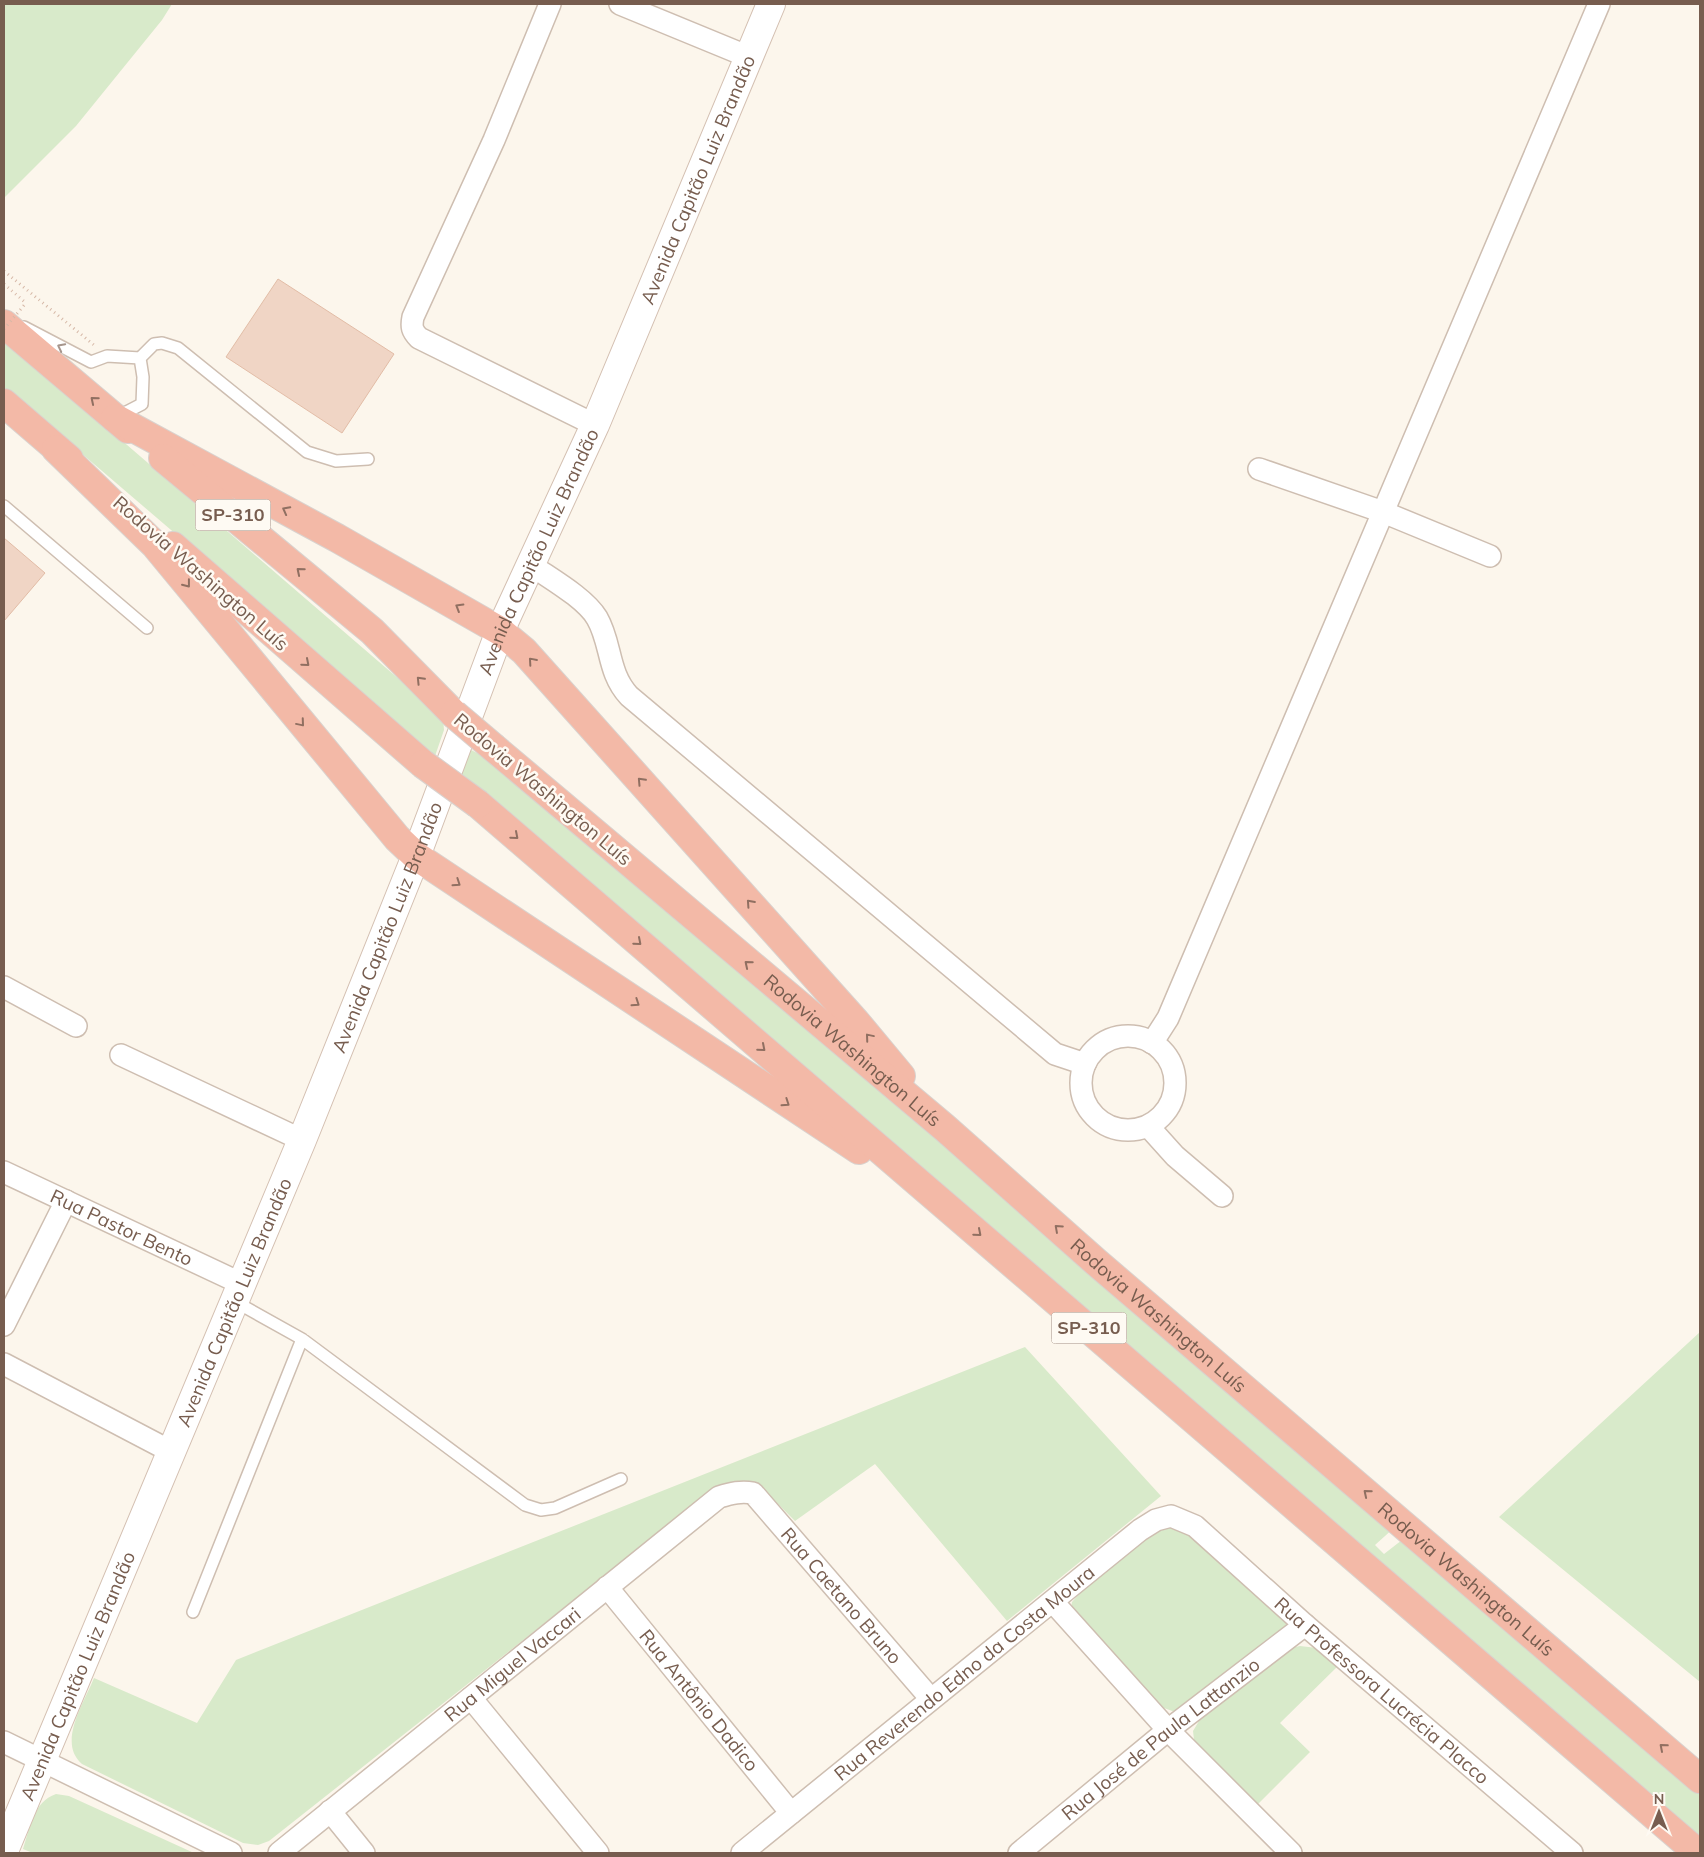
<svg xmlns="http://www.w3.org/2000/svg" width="1704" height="1857" font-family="Mulish,sans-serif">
<rect width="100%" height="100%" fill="#fcf6ec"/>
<path fill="#d8eaca" d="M 4,4 L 172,4 L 162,20 L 76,126 L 4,198 Z
M 4,339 L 443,717 L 444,730 L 435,756 L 4,387 Z
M 469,749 L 487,758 L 1395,1527 L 1375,1545 L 1384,1554 L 1402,1540 L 1700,1790 L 1700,1840 L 1373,1562 L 1319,1509 L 457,776 Z
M 1700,1332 L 1700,1682 L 1499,1517 Z
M 1025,1347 L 1161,1496 L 1007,1621 L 875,1464 L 795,1521 L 759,1485 L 713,1490 L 269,1841 L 258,1845 L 243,1843 L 82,1764 C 57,1743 84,1703 94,1678 L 197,1723 L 236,1660 Z
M 1176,1525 L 1194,1532 L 1288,1620 L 1290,1627 L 1175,1712 L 1164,1708 L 1071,1609 L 1072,1602 L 1080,1593 L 1146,1532 Z
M 1300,1646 L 1317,1648 L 1338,1666 L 1280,1723 L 1310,1752 L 1257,1805 L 1195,1748 L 1193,1731 L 1199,1721 L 1287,1649 Z
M 56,1794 L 69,1796 L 194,1853 L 33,1853 L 23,1849 C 30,1828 33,1802 56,1794 Z"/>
<path fill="#f0d5c5" stroke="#e2bca6" d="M 278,279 L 394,354 L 342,433 L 226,357 Z
M 4,538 L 45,573 L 4,621 Z"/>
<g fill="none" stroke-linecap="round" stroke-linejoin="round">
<defs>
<path id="lane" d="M 24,327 L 91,362 L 107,356 L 140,358
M 117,417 L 142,404 L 143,377 L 140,358 L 154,344 L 162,343 L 178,348 L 307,452 L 336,461 L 368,459
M 4,506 L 147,628
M 234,1301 L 302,1339 L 525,1505 L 541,1510 L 555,1508 L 621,1479
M 193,1612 L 302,1339"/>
<g id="street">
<path d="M 550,4 L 494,140 L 413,317 C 411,327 412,331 419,338 L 595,425"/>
<path d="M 620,4 L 749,57"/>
<path d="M 1259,469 L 1383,512 L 1490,556"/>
<path d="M 531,565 C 551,579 585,598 597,618 C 612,644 607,672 629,696 L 1055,1054 L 1085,1064"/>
<path d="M 4,987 L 76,1026"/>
<circle cx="1128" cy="1083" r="47"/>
<path d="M 1152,1043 L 1168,1018 L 1599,4"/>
<path d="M 121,1055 L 302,1140"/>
<path d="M 1148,1126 L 1175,1156 L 1222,1196"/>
<path id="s1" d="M 4,1172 L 240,1283"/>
<path d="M 4,1325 L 66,1201"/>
<path d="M 4,1364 L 170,1451"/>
<path id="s2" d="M 607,1587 L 791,1813"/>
<path d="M 1053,1602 L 1168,1730 L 1291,1853"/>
<path d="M 471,1698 L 598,1853"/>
<path d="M 4,1742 L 231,1853"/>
<path d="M 330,1811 L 364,1853"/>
<path id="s3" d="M 279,1853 L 719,1497 C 732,1493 741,1491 753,1493 L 931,1699"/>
<path id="s4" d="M 742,1853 L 1140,1530 L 1156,1520 L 1171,1516 L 1195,1526 L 1305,1625 L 1572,1853"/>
<path id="s5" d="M 1019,1853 L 1168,1730 L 1305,1625"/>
</g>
<g id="secondary">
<path id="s6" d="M 4,1851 L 302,1140 L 416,856 L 500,631 L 595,425 L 771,4"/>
</g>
<g id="highway">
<path d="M 4,324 L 128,429"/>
<path d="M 4,403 L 69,459"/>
<path d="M 115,418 L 337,538 L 500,631 L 524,651 L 856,1022 L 901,1076"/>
<path d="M 56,449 L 155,545 L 397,838 L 416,856 L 859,1150"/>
<path d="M 163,458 L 372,631 L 454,714"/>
<path d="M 173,546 L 423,764"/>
<path id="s7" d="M 494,748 L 945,1128 L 1096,1262 L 1700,1779"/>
<path d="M 478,804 L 1698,1853"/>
</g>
</defs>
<use href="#lane" stroke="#cebeb1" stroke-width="14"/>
<use href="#street" stroke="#cebeb1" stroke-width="24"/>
<use href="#secondary" stroke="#d4c0b2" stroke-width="30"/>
<use href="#highway" stroke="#d9d2ce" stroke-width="30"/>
<path stroke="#d6b8a7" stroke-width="3" stroke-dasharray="1 4" stroke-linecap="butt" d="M 4,271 L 94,345
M 4,284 L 26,303"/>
<use href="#lane" stroke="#fff" stroke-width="11"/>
<use href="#street" stroke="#fff" stroke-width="21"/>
<use href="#secondary" stroke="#fff" stroke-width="28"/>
<use href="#highway" stroke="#f3b9a7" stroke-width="28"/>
<defs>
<path id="highway-bridge" d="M 454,714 L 494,748
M 423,764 L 478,804"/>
</defs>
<use href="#highway-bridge" stroke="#d9d2ce" stroke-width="30" stroke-linecap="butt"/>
<path stroke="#d6b8a7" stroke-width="3" stroke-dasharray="1 4" stroke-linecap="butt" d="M 4,329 L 26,303"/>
<use href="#highway-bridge" stroke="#f3b9a7" stroke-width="28"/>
</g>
<defs><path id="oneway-chevron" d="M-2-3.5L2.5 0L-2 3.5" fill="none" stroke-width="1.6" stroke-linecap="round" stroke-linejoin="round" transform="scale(1.25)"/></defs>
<use stroke="#a7968d" href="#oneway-chevron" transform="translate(61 347) rotate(-153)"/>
<g stroke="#906f61">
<use href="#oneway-chevron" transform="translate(94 400) rotate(-140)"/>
<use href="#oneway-chevron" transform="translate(286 510) rotate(-152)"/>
<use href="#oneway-chevron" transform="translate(300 571) rotate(-140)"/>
<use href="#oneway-chevron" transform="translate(187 584) rotate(52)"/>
<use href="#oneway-chevron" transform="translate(459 607) rotate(-149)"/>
<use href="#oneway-chevron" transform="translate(532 661) rotate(-131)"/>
<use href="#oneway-chevron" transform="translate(306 663) rotate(41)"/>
<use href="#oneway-chevron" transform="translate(420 680) rotate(-134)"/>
<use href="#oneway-chevron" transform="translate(301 723) rotate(50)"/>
<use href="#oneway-chevron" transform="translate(641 781) rotate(-133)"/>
<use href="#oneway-chevron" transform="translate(515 836) rotate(41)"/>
<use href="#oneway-chevron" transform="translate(457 883) rotate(34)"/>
<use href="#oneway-chevron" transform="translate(750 903) rotate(-132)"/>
<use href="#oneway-chevron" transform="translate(638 942) rotate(41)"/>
<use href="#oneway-chevron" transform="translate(748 964) rotate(-140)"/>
<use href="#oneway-chevron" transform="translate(636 1003) rotate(34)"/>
<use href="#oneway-chevron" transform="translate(869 1037) rotate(-130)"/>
<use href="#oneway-chevron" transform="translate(762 1048) rotate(41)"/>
<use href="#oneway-chevron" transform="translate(786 1103) rotate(34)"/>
<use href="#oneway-chevron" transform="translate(1058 1228) rotate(-138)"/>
<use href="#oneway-chevron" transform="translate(978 1233) rotate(41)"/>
<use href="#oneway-chevron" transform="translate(1367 1493) rotate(-140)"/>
<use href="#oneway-chevron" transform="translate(1663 1747) rotate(-139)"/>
</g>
<g text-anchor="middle" stroke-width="5" stroke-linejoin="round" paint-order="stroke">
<g fill="#fefaf3" stroke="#a08c80" stroke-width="1">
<rect x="195.5" y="499.5" width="75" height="31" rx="4"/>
<rect x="1051.5" y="1312.5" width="75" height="31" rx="4"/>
</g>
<g font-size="18" font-weight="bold" fill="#775d4f">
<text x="233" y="521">SP-310</text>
<text x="1089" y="1334">SP-310</text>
</g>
<g font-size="19" fill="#775d4f" stroke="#fefaf3">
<text dy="7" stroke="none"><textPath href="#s6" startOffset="1810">Avenida Capitão Luiz Brandão</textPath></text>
<text dy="7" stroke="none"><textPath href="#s6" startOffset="1405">Avenida Capitão Luiz Brandão</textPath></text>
<text transform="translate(201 573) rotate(41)" y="7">Rodovia Washington Luís</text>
<text transform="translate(543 789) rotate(40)" y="7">Rodovia Washington Luís</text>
<text dy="7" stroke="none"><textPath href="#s6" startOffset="1000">Avenida Capitão Luiz Brandão</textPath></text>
<text dy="7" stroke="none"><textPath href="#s7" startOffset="469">Rodovia Washington Luís</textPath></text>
<text dy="7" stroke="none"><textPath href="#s1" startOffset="130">Rua Pastor Bento</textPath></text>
<text dy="7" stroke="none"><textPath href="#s6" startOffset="595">Avenida Capitão Luiz Brandão</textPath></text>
<text dy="7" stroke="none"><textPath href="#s7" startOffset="874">Rodovia Washington Luís</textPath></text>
<text dy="7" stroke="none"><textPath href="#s7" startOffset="1279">Rodovia Washington Luís</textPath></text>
<text dy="7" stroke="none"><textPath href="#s3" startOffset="736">Rua Caetano Bruno</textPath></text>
<text dy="7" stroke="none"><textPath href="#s3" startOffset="300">Rua Miguel Vaccari</textPath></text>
<text dy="7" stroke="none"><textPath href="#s4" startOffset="286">Rua Reverendo Edno da Costa Moura</textPath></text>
<text dy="7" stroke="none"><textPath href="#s6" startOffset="190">Avenida Capitão Luiz Brandão</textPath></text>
<text dy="7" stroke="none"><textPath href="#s4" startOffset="822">Rua Professora Lucrécia Placco</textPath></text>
<text dy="7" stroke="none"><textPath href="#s2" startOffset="146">Rua Antônio Dadico</textPath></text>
<text dy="7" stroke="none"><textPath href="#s5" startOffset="182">Rua José de Paula Lattanzio</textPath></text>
</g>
</g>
<rect width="1704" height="1857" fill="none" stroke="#775d4f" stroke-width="10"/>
<g transform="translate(1659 1812)" stroke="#fefaf3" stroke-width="4" paint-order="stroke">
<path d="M0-4L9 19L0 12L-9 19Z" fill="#775d4f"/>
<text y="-8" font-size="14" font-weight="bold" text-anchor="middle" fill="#775d4f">N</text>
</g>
</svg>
